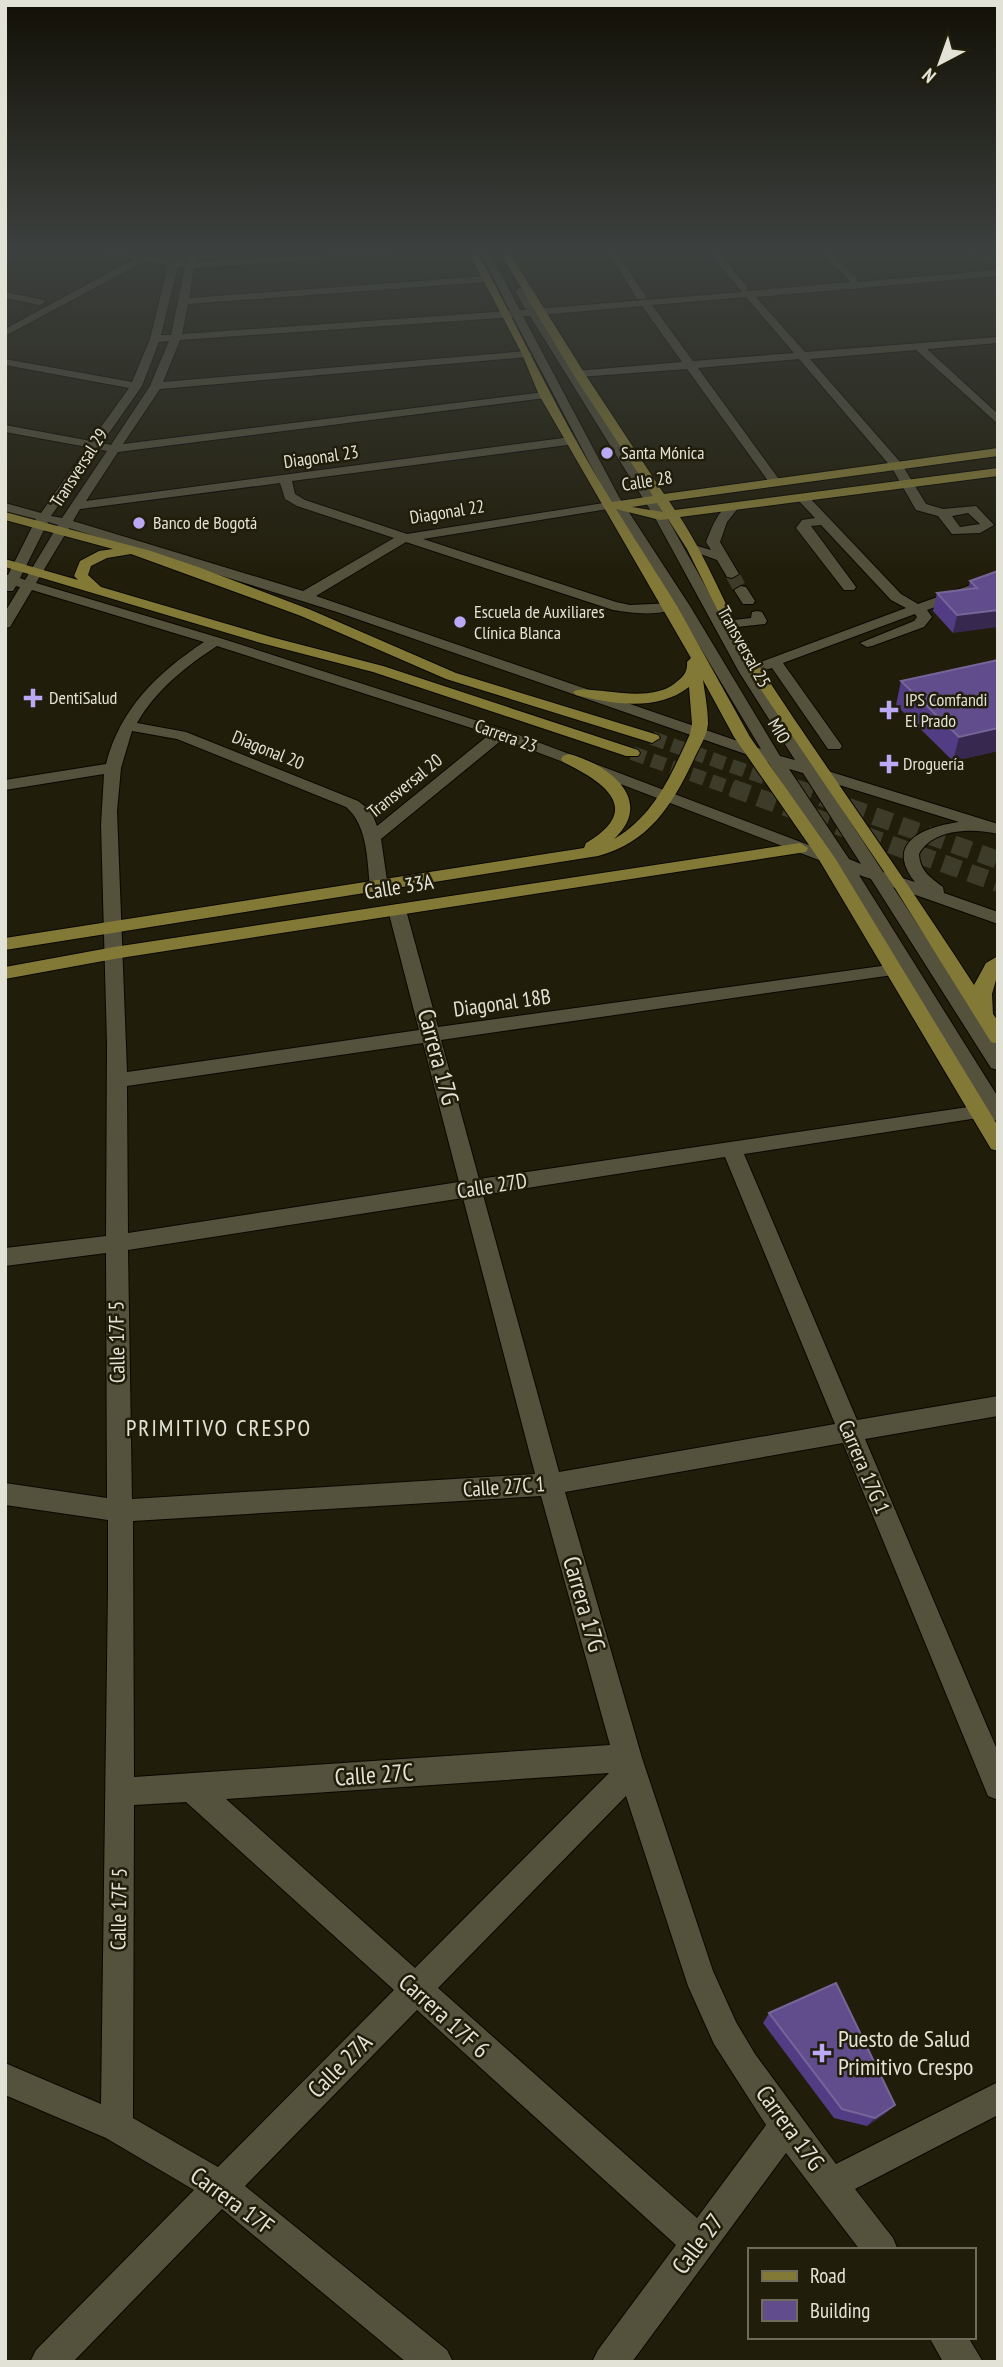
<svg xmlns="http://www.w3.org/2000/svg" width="1003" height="2367" font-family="'PT Sans Narrow',sans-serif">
<rect width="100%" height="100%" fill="#201d0a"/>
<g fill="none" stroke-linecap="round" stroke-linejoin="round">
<path stroke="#3d3b29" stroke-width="14" stroke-dasharray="14 7" stroke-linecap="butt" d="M 732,574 L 741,590"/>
<path stroke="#3d3b29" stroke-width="14" stroke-dasharray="14 7" stroke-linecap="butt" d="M 652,738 L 800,790
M 632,753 L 736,790"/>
<path stroke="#3d3b29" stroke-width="18" stroke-dasharray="18 10" stroke-linecap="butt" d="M 732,788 L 998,883
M 795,788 L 998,860"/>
<defs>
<path id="minor" d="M 81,249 L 101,249 L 170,259 L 173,249 L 181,249 L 179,260 L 186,261 L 189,249 L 197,249 L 195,262 L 403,249 L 446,249 L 441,252 L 194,268 L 189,298 L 486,276 L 491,279 L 486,282 L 188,304 L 182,334 L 510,311 L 479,249 L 488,249 L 520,310 L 526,310 L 515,291 L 520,288 L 524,289 L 536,309 L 742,292 L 706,249 L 715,249 L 748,287 L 747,291 L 851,282 L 818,249 L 827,249 L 857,278 L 857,282 L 998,270 L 998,276 L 756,297 L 805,352 L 998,337 L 998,343 L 927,349 L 998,414 L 998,424 L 916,350 L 810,359 L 901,463 L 926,504 L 943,509 L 976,506 L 994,525 L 980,533 L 952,534 L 938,516 L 916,510 L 892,468 L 799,359 L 698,368 L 781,482 L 775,486 L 771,485 L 687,369 L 579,377 L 666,516 L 725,621 L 751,618 L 752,612 L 757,611 L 762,612 L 767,621 L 765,624 L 729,628 L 750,666 L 906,608 L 891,600 L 821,525 L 811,526 L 856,587 L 854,590 L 844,590 L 796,528 L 802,520 L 815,518 L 799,501 L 799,495 L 807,495 L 901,594 L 918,604 L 998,575 L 998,584 L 927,610 L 932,617 L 924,627 L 872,646 L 867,647 L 860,643 L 914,621 L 917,617 L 915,614 L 783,663 L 842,746 L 840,749 L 828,749 L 772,668 L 754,673 L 815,767 L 998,824 L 998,834 C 974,828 933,828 919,854 C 920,871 930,877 943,887 L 944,893 L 998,912 L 998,924 L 893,887 L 998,1047 L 998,1070 L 991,1068 L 871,879 L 859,875 L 998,1097 L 998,1121 L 991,1119 L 987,1113 L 978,1118 L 744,1154 L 857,1420 L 998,1396 L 998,1416 L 865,1439 L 998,1752 L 998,1800 L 988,1796 L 843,1443 L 565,1492 L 642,1758 L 713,1971 L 736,2022 L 755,2054 L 836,2164 L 998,2082 L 998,2115 L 855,2189 L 893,2238 L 898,2250 L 860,2250 L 786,2153 L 632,2362 L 592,2362 L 598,2350 L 676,2245 L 417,2010 L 245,2186 L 447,2350 L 453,2362 L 406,2362 L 222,2209 L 73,2362 L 30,2362 L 36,2350 L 194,2190 L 106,2138 L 5,2095 L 5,2063 L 101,2104 L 108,1589 L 108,1520 L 5,1505 L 5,1483 L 107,1498 L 106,1253 L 5,1266 L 5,1248 L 106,1236 L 107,1044 L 101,825 L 104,774 L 5,790 L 5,780 L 106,764 C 120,709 157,673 204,642 L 32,590 L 10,627 L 5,628 L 5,612 L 20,587 L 16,586 L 13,591 L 5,591 L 5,574 L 8,575 L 36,519 L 5,511 L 5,503 L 41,513 L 87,447 L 5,432 L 5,425 L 91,441 L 129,388 L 5,365 L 5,359 L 132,382 L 150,339 L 168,265 L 145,261 L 5,336 L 5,329 L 134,259 L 85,252 ZM 178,266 L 185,267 L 171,335 L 161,335 ZM 746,297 L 794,353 L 693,361 L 652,305 ZM 642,306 L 682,362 L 576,371 L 540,315 ZM 523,316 L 530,316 L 654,516 L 739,672 L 795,760 L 780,756 L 690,606 L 619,497 ZM 513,317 L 610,502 L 407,534 L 305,500 L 295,494 L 292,481 L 575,444 L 577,441 L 571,437 L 86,501 L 118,452 L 545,398 L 551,395 L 545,392 L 123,444 L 160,389 L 527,357 L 532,354 L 527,351 L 163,382 L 180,340 ZM 169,341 L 150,386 L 111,445 L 102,443 L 142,386 L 159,342 ZM 98,449 L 107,451 L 62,518 L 51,516 ZM 280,483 L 285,499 L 297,506 L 394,538 L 303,591 L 73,521 L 80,509 ZM 614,508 L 674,603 L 630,605 L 616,602 L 423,539 ZM 968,513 L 980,524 L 960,527 L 952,516 ZM 48,522 L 58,525 L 25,580 L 20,578 ZM 69,528 L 337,612 L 768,762 L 827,852 L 506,730 L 220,638 L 36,583 ZM 406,542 L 613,610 C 631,613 661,617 676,607 L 761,749 L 316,596 ZM 217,646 L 490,734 L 377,826 L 371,811 L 358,801 L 186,732 L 137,723 C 156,690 185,667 217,646 ZM 132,731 L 177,739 L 346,807 C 368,826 367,860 370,887 L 379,892 L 388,887 L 381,839 L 503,739 L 837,867 L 896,964 L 438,1027 L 406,910 L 397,904 L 388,910 L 419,1030 L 127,1072 L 117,811 L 121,768 ZM 789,769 L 803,773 L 861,864 L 849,859 ZM 823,780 L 959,822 C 923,827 884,843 915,882 L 883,872 ZM 901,972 L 982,1105 L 479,1179 L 441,1040 L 893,975 ZM 423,1043 L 459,1182 L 128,1233 L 127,1086 ZM 725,1157 L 835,1424 L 559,1472 L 483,1195 ZM 463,1198 L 535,1474 L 132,1499 L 128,1250 ZM 541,1496 L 610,1745 L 134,1777 L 133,1521 ZM 609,1773 L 415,1968 L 226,1799 ZM 626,1796 L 688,1986 L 714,2044 L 766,2125 L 697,2218 L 438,1988 ZM 186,1802 L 394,1990 L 218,2167 L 133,2118 L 134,1805 Z
M 520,249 L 539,249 L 506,257 L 501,254 Z
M 607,249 L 615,249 L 646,297 L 645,299 L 637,299 Z
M 948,249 L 962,249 L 998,258 L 998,264 Z
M 5,292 L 44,300 L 45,302 L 40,305 L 5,298 Z
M 733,503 L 739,507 L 727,522 L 720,542 L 739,574 L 732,578 L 727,577 L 717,560 L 687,549 L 694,545 L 711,550 L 706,542 C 712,527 718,509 733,503 Z
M 741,586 L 746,587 L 755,601 L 753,604 L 743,604 L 734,590 Z
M 929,2337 L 968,2337 L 983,2362 L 943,2362 Z"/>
<path id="major" d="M 467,249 L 476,249 C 521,333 561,420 612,502 L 653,496 L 573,374 L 498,249 L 507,249 L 585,374 L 664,494 L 998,448 L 998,456 L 669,501 L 675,510 L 998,468 L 998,476 L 680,517 C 712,566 731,623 763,672 C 832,777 906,879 974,985 L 986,963 L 998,956 L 998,973 L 992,994 L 993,1014 L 998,1021 L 998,1044 L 991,1042 L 893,885 L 747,669 L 687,549 L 668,519 L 660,520 L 616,509 L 677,606 L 750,737 L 835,858 L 998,1126 L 998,1151 L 991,1149 L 818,858 L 734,737 L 703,680 C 705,694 708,709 708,724 C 707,736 699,748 694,759 C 673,804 649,843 598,856 L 5,950 L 5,938 L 584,848 L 586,843 C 644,809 604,782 563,762 L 561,759 L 563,756 L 569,754 C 608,764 656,800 614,839 C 655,815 671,775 690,734 L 692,724 L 689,687 C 657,712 612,704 576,695 L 573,692 C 584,682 645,706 674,684 C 682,678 688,673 687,662 L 691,658 L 539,395 L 522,354 ZM 657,503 L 663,512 L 632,507 Z
M 5,512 L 151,551 L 198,567 L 311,610 L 456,673 L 658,735 L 660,738 L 652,743 L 646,741 L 446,679 L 301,616 L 131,554 L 107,558 L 91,566 L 88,575 L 101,587 L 271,637 L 383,666 L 638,750 L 640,753 L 638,756 L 626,756 L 373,672 L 261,643 L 5,567 L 5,559 L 78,580 L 74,576 L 80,561 L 99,551 L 113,549 L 5,520 Z
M 800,843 L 808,848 L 806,852 L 114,959 L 5,979 L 5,967 L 114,947 Z"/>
</defs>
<use href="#minor" stroke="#0a0700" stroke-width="2"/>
<use href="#major" stroke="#0a0700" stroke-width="2"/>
<use href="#minor" fill="#54513c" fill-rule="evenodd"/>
<use href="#major" fill="#837937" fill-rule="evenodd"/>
</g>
<path fill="#523c83" d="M 998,571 L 953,633 L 933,611 L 937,593 L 968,589 L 970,581 Z
M 998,660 L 998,751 L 953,761 L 896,705 L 901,681 Z
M 769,2013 L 886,2113 L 867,2126 L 834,2118 L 763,2023 Z"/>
<path fill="#37284f" d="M 998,610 L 998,627 L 953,633 L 957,615 Z
M 998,728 L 998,751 L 953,761 L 959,737 Z
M 895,2105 L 886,2113 L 867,2126 L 875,2118 Z"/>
<path fill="#624d8c" stroke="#766598" stroke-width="2" d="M 998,571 L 998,610 L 957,615 L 937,593 L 977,588 L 970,581 Z
M 998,660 L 998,728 L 959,737 L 901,681 Z
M 836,1983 L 895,2105 L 875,2118 L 842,2109 L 769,2013 Z"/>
<linearGradient id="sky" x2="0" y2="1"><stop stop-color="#121006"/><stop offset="0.43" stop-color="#3c403e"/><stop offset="1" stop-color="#3c403e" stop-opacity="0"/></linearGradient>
<rect width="1003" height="580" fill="url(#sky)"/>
<g fill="#baaaf6" stroke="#201d0a" stroke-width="2.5">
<circle cx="607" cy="453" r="7"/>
<circle cx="139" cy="523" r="7"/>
<circle cx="460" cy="622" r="7"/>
<path d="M29.5 687.5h7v7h7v7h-7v7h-7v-7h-7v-7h7z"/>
<path d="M885.5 699.5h7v7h7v7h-7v7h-7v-7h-7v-7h7z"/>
<path d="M885.5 753.5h7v7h7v7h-7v7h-7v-7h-7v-7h7z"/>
<path d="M818.5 2042.5h7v7h7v7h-7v7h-7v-7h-7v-7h7z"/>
</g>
<g text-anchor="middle" stroke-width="5" stroke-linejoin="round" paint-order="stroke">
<g font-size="18" fill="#e3e2d6" stroke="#201d0a" text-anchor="start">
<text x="621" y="459">Santa Mónica</text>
<text x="153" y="529">Banco de Bogotá</text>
<text x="474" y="618">Escuela de Auxiliares<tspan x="474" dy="21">Clínica Blanca</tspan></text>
<text x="49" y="704">DentiSalud</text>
<text x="905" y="706">IPS Comfandi<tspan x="905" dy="21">El Prado</tspan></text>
<text x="903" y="770">Droguería</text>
</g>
<g font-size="18" fill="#e3e2d6" stroke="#201d0a">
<text transform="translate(321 457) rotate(-8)" y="6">Diagonal 23</text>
<text transform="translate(79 468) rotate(-57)" y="6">Transversal 29</text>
<text transform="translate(647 481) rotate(-9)" y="6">Calle 28</text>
<text transform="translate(447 512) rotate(-9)" y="6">Diagonal 22</text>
<text transform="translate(744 647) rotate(61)" y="6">Transversal 25</text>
<text transform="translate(779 731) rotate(59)" y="6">MIO</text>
<text transform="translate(506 736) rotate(20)" y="6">Carrera 23</text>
<text transform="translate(268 750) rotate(22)" y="6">Diagonal 20</text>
<text transform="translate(405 786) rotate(-39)" y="6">Transversal 20</text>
</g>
<g font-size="21" fill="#e3e2d6" stroke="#201d0a">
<text transform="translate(399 887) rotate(-9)" y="7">Calle 33A</text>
<text transform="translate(502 1003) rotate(-8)" y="7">Diagonal 18B</text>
<text transform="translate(492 1186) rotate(-9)" y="7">Calle 27D</text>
<text transform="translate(117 1342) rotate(-91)" y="7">Calle 17F 5</text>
<text transform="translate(864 1467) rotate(67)" y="7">Carrera 17G 1</text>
<text transform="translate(504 1487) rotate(-4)" y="7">Calle 27C 1</text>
<text transform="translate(119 1909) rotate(-89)" y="7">Calle 17F 5</text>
</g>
<g font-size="23" letter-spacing="2" fill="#e3e2d6" stroke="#201d0a">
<text x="219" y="1436">PRIMITIVO CRESPO</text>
</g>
<g font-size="24" fill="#e3e2d6" stroke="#201d0a">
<text transform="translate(438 1057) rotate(75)" y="8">Carrera 17G</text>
<text transform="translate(584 1604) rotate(74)" y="8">Carrera 17G</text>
<text transform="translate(374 1775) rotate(-4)" y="8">Calle 27C</text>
<text transform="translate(444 2016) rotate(42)" y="8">Carrera 17F 6</text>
<text transform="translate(340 2066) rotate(-45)" y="8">Calle 27A</text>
<text transform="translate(790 2128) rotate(54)" y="8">Carrera 17G</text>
<text transform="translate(232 2201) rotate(36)" y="8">Carrera 17F</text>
<text transform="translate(698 2244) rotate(-53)" y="8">Calle 27</text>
</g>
<g font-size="24" fill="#e3e2d6" stroke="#201d0a" text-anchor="start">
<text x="838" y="2047">Puesto de Salud<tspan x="838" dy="28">Primitivo Crespo</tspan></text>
</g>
</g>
<rect width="1003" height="2367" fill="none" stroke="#e3e2d6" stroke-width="14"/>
<rect x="748" y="2248" width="228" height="91" fill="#201d0a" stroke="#6e6c5c" stroke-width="2"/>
<rect x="762" y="2271" width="35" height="10" fill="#837937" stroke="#6e6c5c" stroke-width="2"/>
<text x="810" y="2283" font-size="21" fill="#e3e2d6">Road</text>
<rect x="762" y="2300" width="35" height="21" fill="#624d8c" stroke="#6e6c5c" stroke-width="2"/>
<text x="810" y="2318" font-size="21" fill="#e3e2d6">Building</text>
<g transform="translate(940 63) rotate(221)" stroke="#201d0a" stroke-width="5" paint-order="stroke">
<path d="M0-5L12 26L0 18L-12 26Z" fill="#e3e2d6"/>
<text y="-10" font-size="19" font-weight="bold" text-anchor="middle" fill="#e3e2d6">N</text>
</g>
</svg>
